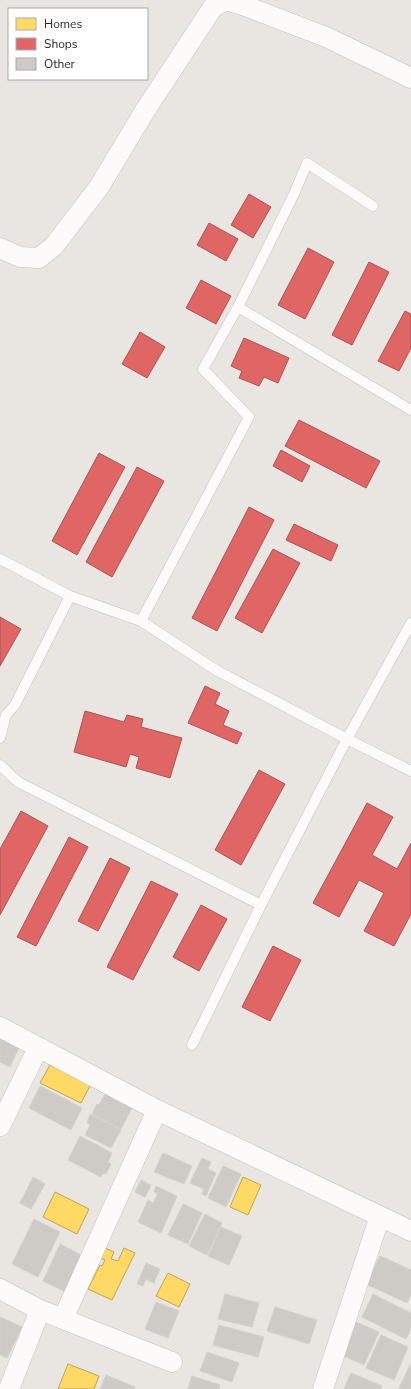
<svg xmlns="http://www.w3.org/2000/svg" width="411" height="1389" font-family="'Nunito Sans',sans-serif">
<rect width="100%" height="100%" fill="#e9e5e0"/>
<path fill="#ffd966" stroke="#bfa454" d="M 50,1065 L 91,1084 L 81,1103 L 40,1083 Z
M 243,1177 L 261,1185 L 248,1215 L 230,1207 Z
M 55,1192 L 89,1209 L 77,1234 L 43,1217 Z
M 103,1247 L 114,1252 L 111,1259 L 118,1261 L 124,1248 L 135,1253 L 112,1300 L 88,1289 L 100,1265 L 102,1266 L 105,1260 L 98,1257 Z
M 168,1273 L 190,1284 L 179,1307 L 156,1296 Z
M 68,1364 L 99,1376 L 94,1389 L 58,1389 Z"/>
<path fill="#e06666" stroke="#a95454" d="M 249,194 L 271,207 L 253,238 L 231,225 Z
M 209,223 L 238,239 L 226,261 L 197,245 Z
M 308,248 L 334,262 L 305,319 L 278,305 Z
M 369,262 L 389,272 L 352,345 L 332,335 Z
M 201,280 L 231,296 L 216,324 L 186,308 Z
M 405,311 L 411,314 L 411,348 L 399,371 L 378,361 Z
M 140,332 L 165,347 L 147,378 L 122,364 Z
M 244,338 L 289,358 L 278,383 L 264,377 L 259,386 L 239,378 L 242,371 L 231,366 Z
M 299,420 L 380,461 L 366,488 L 285,446 Z
M 281,450 L 310,466 L 302,482 L 273,466 Z
M 99,453 L 125,467 L 77,555 L 52,541 Z
M 137,467 L 164,481 L 112,577 L 86,562 Z
M 249,507 L 274,520 L 217,631 L 192,618 Z
M 294,524 L 338,545 L 331,561 L 286,540 Z
M 273,549 L 300,563 L 262,633 L 235,618 Z
M 0,617 L 21,629 L 0,666 Z
M 205,686 L 220,693 L 215,704 L 229,711 L 223,725 L 242,733 L 237,744 L 188,723 Z
M 85,711 L 124,722 L 127,715 L 143,719 L 141,727 L 182,738 L 170,778 L 136,768 L 139,757 L 130,754 L 126,767 L 74,752 Z
M 259,770 L 285,784 L 241,865 L 215,850 Z
M 367,803 L 393,817 L 372,855 L 397,869 L 411,843 L 411,914 L 394,946 L 364,931 L 384,893 L 359,880 L 339,917 L 313,903 Z
M 21,811 L 48,826 L 0,915 L 0,849 Z
M 69,837 L 88,847 L 36,946 L 17,937 Z
M 110,858 L 130,868 L 98,931 L 78,921 Z
M 151,881 L 178,894 L 133,980 L 107,967 Z
M 201,905 L 227,919 L 199,971 L 173,957 Z
M 273,946 L 301,960 L 270,1021 L 242,1007 Z"/>
<path fill="#cecbc7" stroke="#d4d1cc" d="M 0,1038 L 19,1047 L 10,1067 L 0,1062 Z
M 40,1086 L 82,1108 L 71,1130 L 29,1108 Z
M 105,1094 L 132,1108 L 121,1129 L 92,1114 L 97,1104 L 99,1105 Z
M 90,1114 L 121,1130 L 111,1148 L 85,1135 L 90,1125 L 87,1123 Z
M 80,1136 L 112,1153 L 108,1162 L 111,1164 L 106,1174 L 103,1173 L 101,1177 L 68,1160 Z
M 163,1153 L 192,1166 L 184,1184 L 154,1172 Z
M 202,1158 L 211,1162 L 208,1169 L 216,1173 L 206,1196 L 202,1194 L 204,1189 L 190,1183 Z
M 223,1166 L 241,1174 L 226,1207 L 208,1198 Z
M 33,1177 L 45,1184 L 31,1209 L 20,1203 Z
M 141,1180 L 151,1185 L 145,1197 L 135,1192 Z
M 156,1186 L 177,1196 L 161,1233 L 138,1222 L 148,1200 L 153,1203 L 158,1194 L 154,1192 Z
M 183,1204 L 202,1213 L 188,1244 L 168,1235 Z
M 205,1214 L 222,1223 L 207,1255 L 189,1246 Z
M 34,1219 L 60,1232 L 38,1277 L 12,1264 Z
M 221,1227 L 242,1236 L 229,1265 L 208,1256 Z
M 60,1244 L 85,1257 L 68,1293 L 43,1281 Z
M 380,1256 L 411,1270 L 411,1295 L 407,1303 L 366,1284 Z
M 146,1263 L 160,1269 L 154,1283 L 146,1279 L 143,1286 L 137,1284 Z
M 225,1294 L 259,1303 L 252,1327 L 218,1319 Z
M 373,1294 L 411,1313 L 411,1328 L 406,1339 L 362,1317 Z
M 156,1302 L 179,1311 L 168,1338 L 145,1329 Z
M 275,1307 L 317,1320 L 309,1344 L 267,1331 Z
M 0,1317 L 22,1327 L 7,1358 L 0,1355 Z
M 356,1322 L 379,1332 L 364,1365 L 341,1355 Z
M 219,1325 L 264,1337 L 258,1357 L 213,1345 Z
M 381,1335 L 408,1347 L 394,1380 L 366,1368 Z
M 207,1352 L 239,1363 L 232,1382 L 200,1371 Z
M 411,1363 L 411,1389 L 402,1389 L 399,1388 Z
M 351,1373 L 382,1386 L 381,1389 L 344,1389 Z
M 106,1375 L 135,1387 L 134,1389 L 100,1389 Z
M 192,1376 L 220,1385 L 219,1389 L 188,1389 Z"/>
<g fill="none" stroke-linecap="round" stroke-linejoin="round">
<defs>
<path id="service" d="M 238,307 L 411,410
M 0,559 L 70,596 L 141,621 L 216,670 L 347,739 L 411,771
M 141,621 L 249,417 L 203,369 L 238,307 L 294,194 L 307,163 L 373,206
M 0,738 L 6,715 L 15,705 L 70,596
M 0,765 L 18,782 L 261,905
M 192,1045 L 261,905 L 347,739 L 411,623"/>
<path id="minor" d="M 0,248 L 20,257 L 39,258 L 54,246 L 99,187 L 146,109 L 213,7 L 225,0 L 240,4 L 326,37 L 411,78
M 0,1027 L 157,1110 L 411,1231
M 0,1126 L 38,1048
M 0,1289 L 40,1310 L 172,1362
M 63,1319 L 157,1110
M 9,1389 L 40,1310
M 323,1389 L 380,1216"/>
</defs>
<use href="#service" stroke="#c2c1c2" stroke-width="11"/>
<use href="#minor" stroke="#c2c1c2" stroke-width="21"/>
<use href="#service" stroke="#fcfbfa" stroke-width="10"/>
<use href="#minor" stroke="#fcfbfa" stroke-width="20"/>
</g>
<rect x="8" y="8" width="140" height="72" fill="#ffffff" stroke="#aaaaaa"/>
<rect x="16" y="18" width="20" height="12" fill="#ffd966" stroke="#aaaaaa"/>
<text x="44" y="28" font-size="12" fill="#2a2a2a">Homes</text>
<rect x="16" y="38" width="20" height="12" fill="#e06666" stroke="#aaaaaa"/>
<text x="44" y="48" font-size="12" fill="#2a2a2a">Shops</text>
<rect x="16" y="58" width="20" height="12" fill="#cecbc7" stroke="#aaaaaa"/>
<text x="44" y="68" font-size="12" fill="#2a2a2a">Other</text>
</svg>
